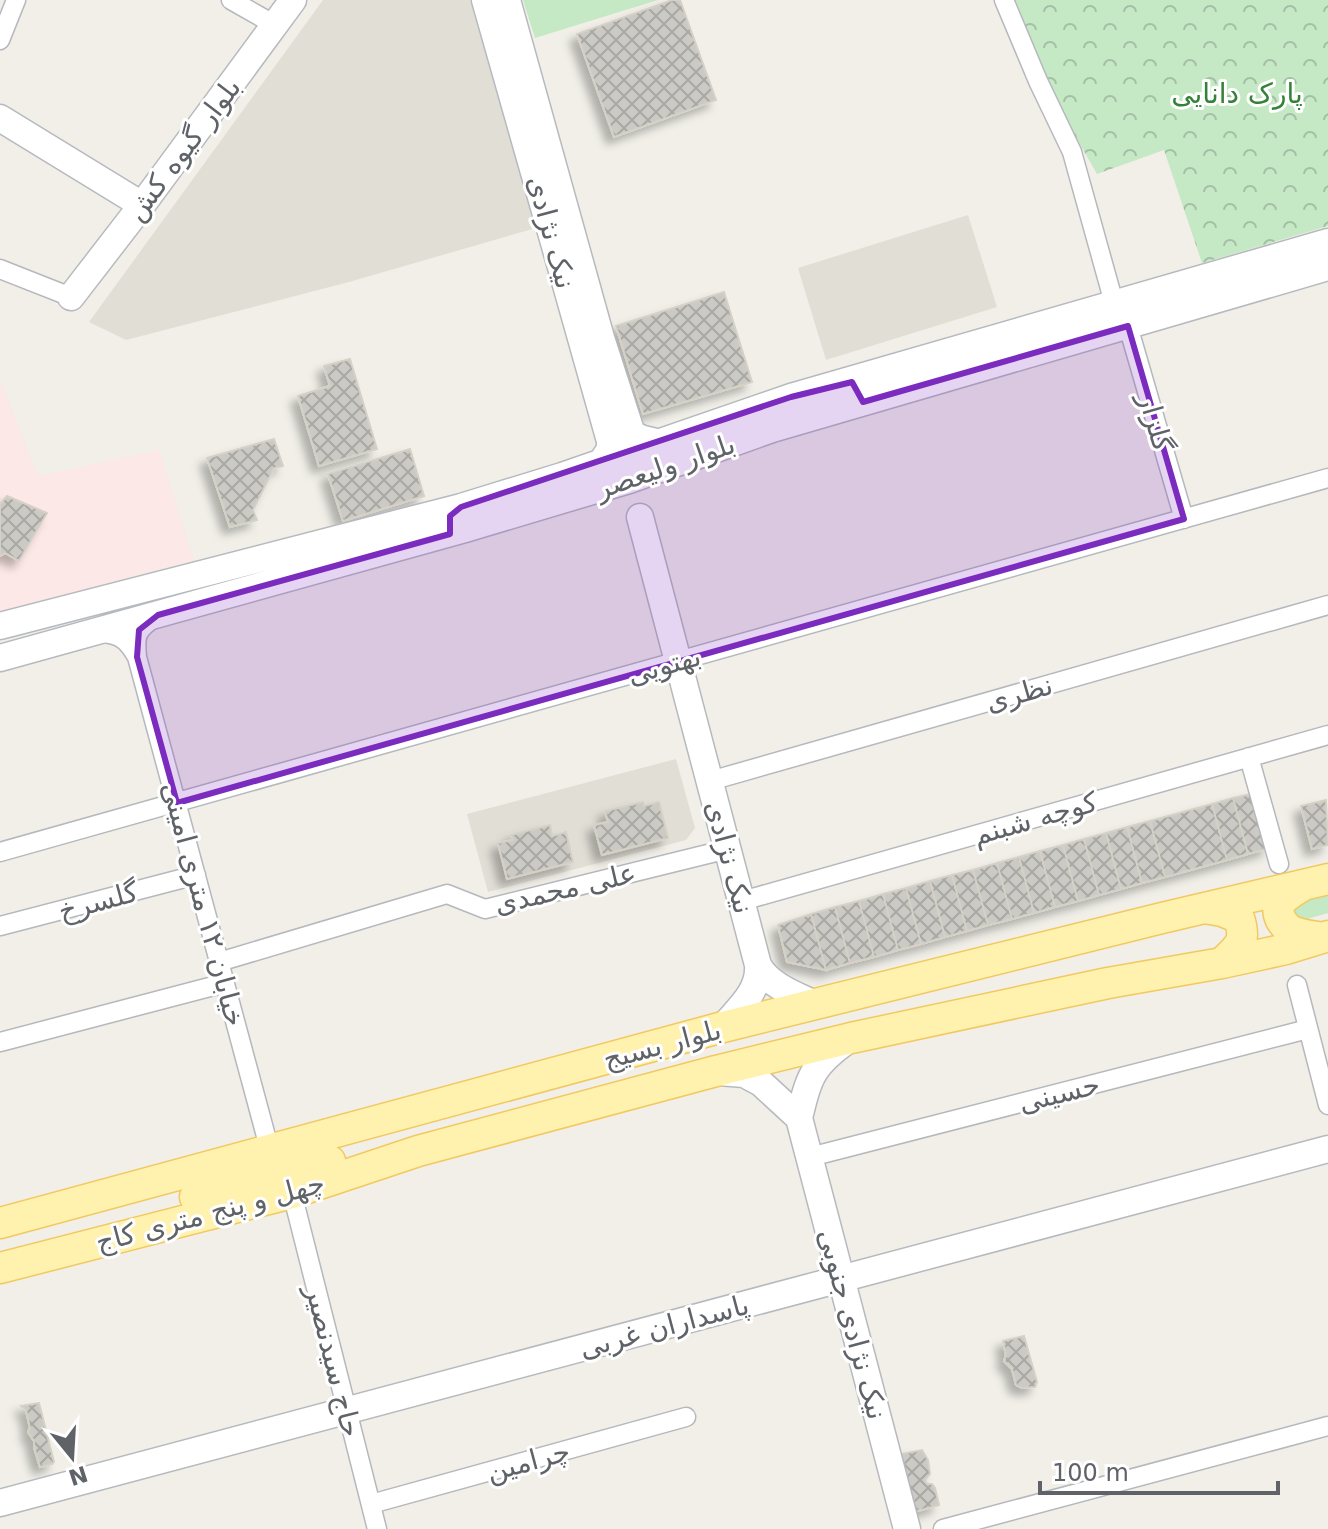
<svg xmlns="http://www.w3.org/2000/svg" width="1328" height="1529" font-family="'DejaVu Sans','Noto Sans Arabic',sans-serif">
<defs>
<pattern id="forest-crowns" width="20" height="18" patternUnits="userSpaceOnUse" patternTransform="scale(2)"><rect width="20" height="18" fill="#c5e8c5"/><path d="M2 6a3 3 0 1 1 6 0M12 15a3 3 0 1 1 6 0" fill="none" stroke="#a3c0a4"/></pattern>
<pattern id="building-cross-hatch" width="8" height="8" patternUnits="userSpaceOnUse" patternTransform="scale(2)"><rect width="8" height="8" fill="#cccac5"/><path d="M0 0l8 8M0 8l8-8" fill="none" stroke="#a9a8a4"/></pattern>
<filter id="shadow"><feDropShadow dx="-7" dy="7" stdDeviation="4" flood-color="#0004"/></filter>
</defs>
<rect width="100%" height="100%" fill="#f1efe8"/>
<path fill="#e1ded6" d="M 323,0 L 470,0 L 536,228 L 349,282 L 126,340 L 89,322 Z
M 968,215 L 997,307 L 826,360 L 798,268 Z
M 676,759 L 695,828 L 686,840 L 488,892 L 467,814 Z"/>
<path fill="#fce8e6" d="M 0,380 L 38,476 L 159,450 L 194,561 L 0,612 Z"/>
<path fill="#c5e8c5" d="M 523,0 L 658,0 L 535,38 Z
M 1328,890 L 1328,913 L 1300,921 L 1292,920 L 1291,900 Z"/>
<path fill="url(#forest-crowns)" d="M 1010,0 L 1328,0 L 1328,226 L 1202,263 L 1164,150 L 1097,174 L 1041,76 Z"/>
<path fill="url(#building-cross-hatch)" stroke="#d6d1c6" stroke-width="2" filter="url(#shadow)" d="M 672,0 L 680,0 L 716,100 L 614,137 L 577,34 Z
M 724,292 L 752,382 L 643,414 L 616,326 Z
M 350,359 L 377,449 L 319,466 L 298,396 L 330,386 L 324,366 Z
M 274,439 L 283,466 L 274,468 L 253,510 L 257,520 L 230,527 L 207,458 Z
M 410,449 L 424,496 L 343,521 L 328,474 Z
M 7,496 L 47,513 L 19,561 L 5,553 L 0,556 L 0,504 Z
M 1255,793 L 1269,848 L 1248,854 L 1233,798 Z
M 1233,798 L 1248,854 L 1227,860 L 1212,804 Z
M 1326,800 L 1328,845 L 1312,849 L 1301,806 Z
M 643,802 L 644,806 L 659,802 L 668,838 L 602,855 L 594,825 L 608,822 L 605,811 Z
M 1212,804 L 1227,860 L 1165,877 L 1150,821 Z
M 1150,821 L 1165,877 L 1142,883 L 1127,827 Z
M 550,825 L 552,836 L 566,832 L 573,862 L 507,879 L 498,843 L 513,840 L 511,835 Z
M 1127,827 L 1142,883 L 1121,889 L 1106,833 Z
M 1106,833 L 1121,889 L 1099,895 L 1084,839 Z
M 1084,839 L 1099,895 L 1078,901 L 1063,845 Z
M 1063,845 L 1078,901 L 1055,907 L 1040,851 Z
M 1040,851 L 1055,907 L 1034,913 L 1019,857 Z
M 1019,857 L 1034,913 L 1012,919 L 997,863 Z
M 997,863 L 1012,919 L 988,925 L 973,870 Z
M 973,870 L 988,925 L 967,931 L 952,875 Z
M 952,875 L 967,931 L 945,937 L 930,881 Z
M 930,881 L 945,937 L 921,944 L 906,888 Z
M 906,888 L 921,944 L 898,950 L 883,894 Z
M 883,894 L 898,950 L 874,957 L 859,901 Z
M 859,901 L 874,957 L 850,963 L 835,907 Z
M 835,907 L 850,963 L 826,970 L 811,914 Z
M 811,914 L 826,970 L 787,962 L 778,925 Z
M 1024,1336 L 1037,1382 L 1035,1387 L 1022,1388 L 1016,1385 L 1012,1369 L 1004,1361 L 1006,1355 L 1003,1341 Z
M 39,1403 L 54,1462 L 52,1464 L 40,1467 L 34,1447 L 34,1441 L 28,1432 L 30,1428 L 26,1410 L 21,1406 Z
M 922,1450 L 928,1460 L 930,1474 L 925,1480 L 927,1484 L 932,1484 L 935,1488 L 939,1505 L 911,1513 L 901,1454 Z"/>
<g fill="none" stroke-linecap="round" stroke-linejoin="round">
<defs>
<path id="street" d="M 231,0 L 275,25
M 1004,0 L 1038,81 L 1072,152 L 1114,303
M 0,40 L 16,0
M 0,269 L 71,297
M 1128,326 L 1184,519
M 101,633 C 121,634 128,641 137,657 C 135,635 136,631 154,618
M 137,657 L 270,1151
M 1249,757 L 1279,864
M 710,781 L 1328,605
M 0,852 L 1328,478
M 742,901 L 1328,735
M 0,926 L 196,875
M 219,962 L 447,894 L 485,909 L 728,849
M 1297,985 L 1328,1105
M 0,1042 L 225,983
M 810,1157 L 1308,1029
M 292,1193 L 377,1529
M 371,1504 L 686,1417
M 943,1529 L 1328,1426"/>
<path id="secondary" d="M 485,0 C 528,147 568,294 610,441 L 610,449 L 601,463
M 507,0 L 601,338 L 632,434 L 643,439 L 656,442
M 0,118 L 142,205
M 71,297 L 142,205 L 293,0
M 640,517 L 758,965 C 760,991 739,1008 723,1027
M 0,626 L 461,507 L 562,476 L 791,397 L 1328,242
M 0,658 L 465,529 L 629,480 L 772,429 L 1328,267
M 758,965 C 768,985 796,995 815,1004
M 848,1040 C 812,1065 809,1077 799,1118 L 907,1529
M 719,1072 L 744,1074 L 761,1083 L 799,1118
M 0,1503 L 1328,1149"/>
<path id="primary" d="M 1302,886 C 1289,894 1272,902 1281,920 C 1283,923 1287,928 1290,930 C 1299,935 1312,936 1322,938
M 1204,908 L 1222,911 L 1239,918 C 1247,943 1239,946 1222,963
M 195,1197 L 330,1161
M 0,1223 L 723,1027 L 1162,918 L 1328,879
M 0,1268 L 292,1193 L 418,1151 L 716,1071 L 851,1038 L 1108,983 L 1222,963 L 1286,949 L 1328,936"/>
</defs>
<use href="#street" stroke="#b5b8bc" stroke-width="21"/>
<use href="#secondary" stroke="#b6babf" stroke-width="29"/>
<use href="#primary" stroke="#f2c960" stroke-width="33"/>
<use href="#street" stroke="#fff" stroke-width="18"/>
<use href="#secondary" stroke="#fff" stroke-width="26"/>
<use href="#primary" stroke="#fff2af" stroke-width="30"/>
</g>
<path fill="#7b2cbf" fill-opacity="0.2" stroke="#7b2cbf" stroke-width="6" stroke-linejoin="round" d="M 1128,326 L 1184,519 L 177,803 L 137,657 L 139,630 L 158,615 L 450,534 L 450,516 L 461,507 L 791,397 L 852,382 L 863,402 Z"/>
<g text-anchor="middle" stroke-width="6" stroke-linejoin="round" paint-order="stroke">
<g font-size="28" fill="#348238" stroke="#fff">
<text x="1237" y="103">پارک دانایی</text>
</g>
<g font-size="28" fill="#5f6368" stroke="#fff">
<text transform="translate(183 149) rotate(-53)" y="10">بلوار گیوه کش</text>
<text transform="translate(552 232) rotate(75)" y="10">نیک نژادی</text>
<text transform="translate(1156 422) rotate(74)" y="10">گلزار</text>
<text transform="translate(665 466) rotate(-19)" y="10">بلوار ولیعصر</text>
<text transform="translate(664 665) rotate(-16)" y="10">بهتویی</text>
<text transform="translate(1019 693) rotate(-16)" y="10">نظری</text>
<text transform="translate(1035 818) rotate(-16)" y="10">کوچه شبنم</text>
<text transform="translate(730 857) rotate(75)" y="10">نیک نژادی</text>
<text transform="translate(565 888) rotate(-13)" y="10">علی محمدی</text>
<text transform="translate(98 901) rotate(-15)" y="10">گلسرخ</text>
<text transform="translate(204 904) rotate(75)" y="10">خیابان ۱۲ متری امینی</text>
<text transform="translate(662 1044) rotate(-15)" y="10">بلوار بسیج</text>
<text transform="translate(1059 1093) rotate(-14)" y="10">حسینی</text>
<text transform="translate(210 1212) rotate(-15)" y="10">چهل و پنج متری کاج</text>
<text transform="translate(853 1324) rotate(75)" y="10">نیک نژادی جنوبی</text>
<text transform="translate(664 1326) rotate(-15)" y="10">پاسداران غربی</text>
<text transform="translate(334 1361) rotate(76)" y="10">حاج سیدنصیر</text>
<text transform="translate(528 1461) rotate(-15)" y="10">چرامین</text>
</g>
</g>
<g transform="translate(72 1457) rotate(162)" stroke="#ffffff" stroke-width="6" paint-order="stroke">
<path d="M0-6L14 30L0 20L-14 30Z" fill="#5f6368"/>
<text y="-12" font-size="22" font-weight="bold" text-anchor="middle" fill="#5f6368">N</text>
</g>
<path d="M1040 1481v12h238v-12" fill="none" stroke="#5f6368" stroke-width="4"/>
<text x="1052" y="1481" font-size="24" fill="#5f6368" stroke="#ffffff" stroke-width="6" paint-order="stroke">100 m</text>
</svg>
